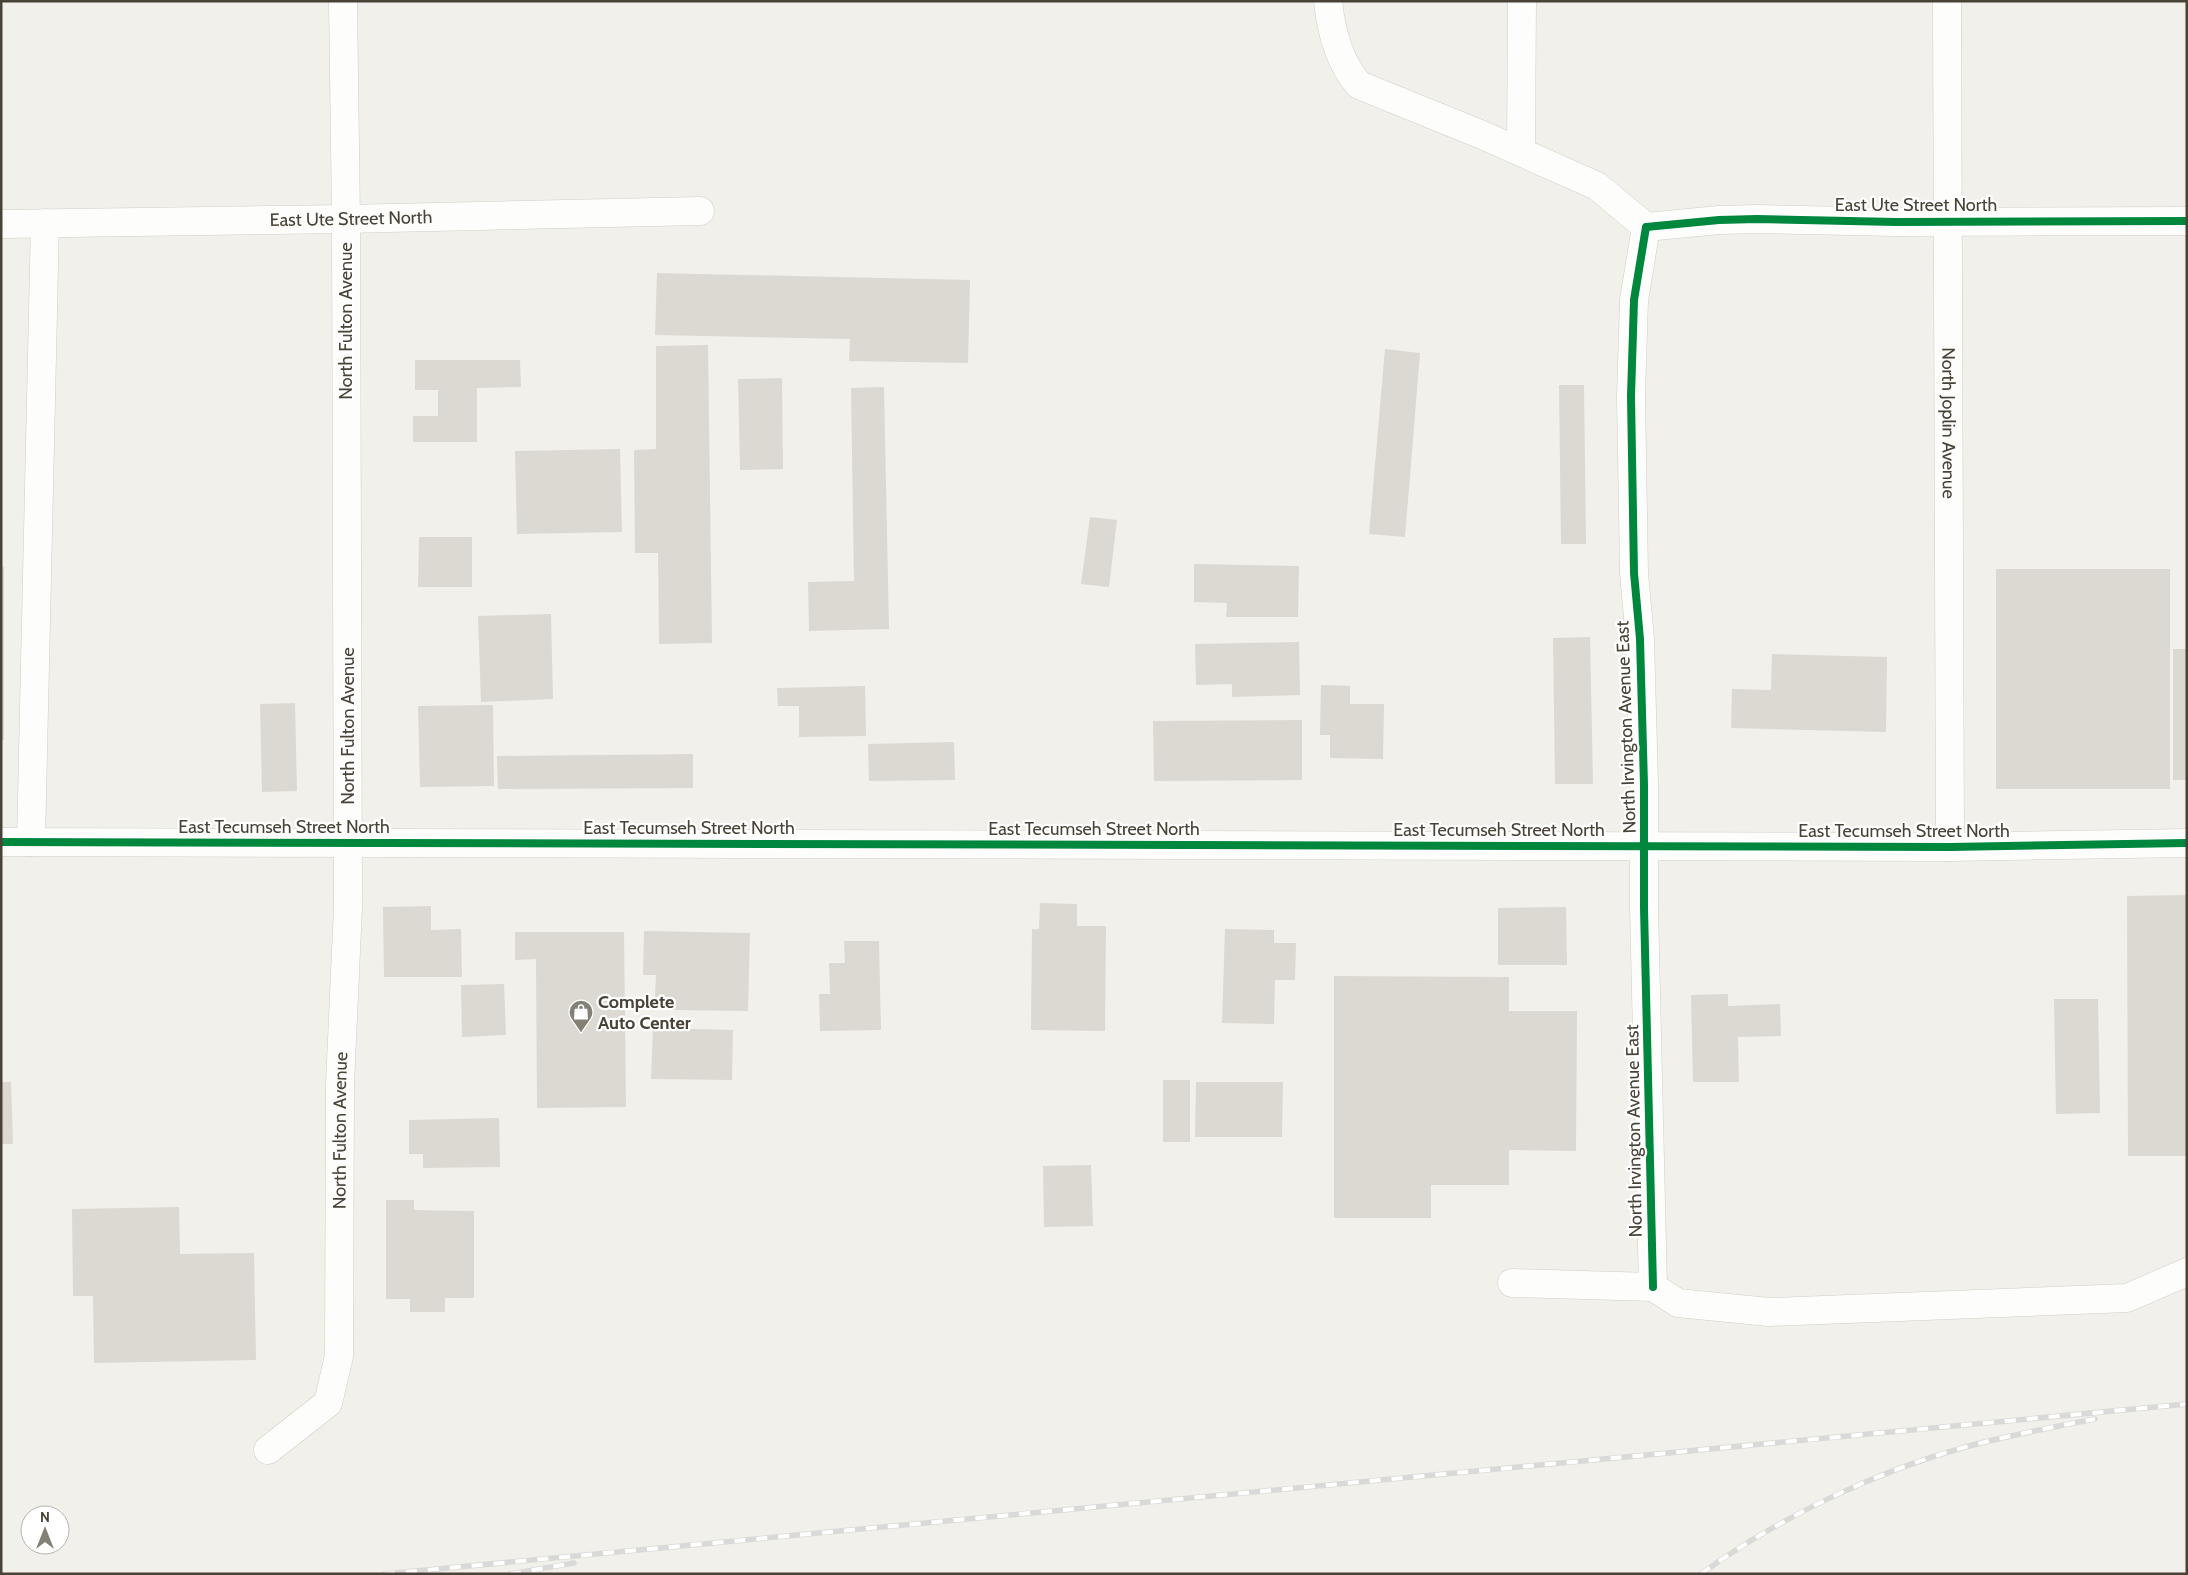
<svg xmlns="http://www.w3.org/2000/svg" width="2188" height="1575" font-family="Cabin,sans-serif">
<rect width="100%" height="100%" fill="#f1f0ea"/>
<path fill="#dbd9d2" d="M 657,273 L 970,280 L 968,363 L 849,361 L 850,339 L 655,335 Z
M 708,345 L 712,643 L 659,644 L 658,553 L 635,553 L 634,450 L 656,449 L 656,346 Z
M 1385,349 L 1420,353 L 1405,537 L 1369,534 Z
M 415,360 L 520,360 L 521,387 L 477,388 L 477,442 L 413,442 L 413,416 L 438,416 L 438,390 L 415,390 Z
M 782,378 L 783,469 L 740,470 L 738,379 Z
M 1559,385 L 1584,385 L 1586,544 L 1561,544 Z
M 884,387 L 889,629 L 809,631 L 808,582 L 854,581 L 851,388 Z
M 620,449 L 622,532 L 517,534 L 515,451 Z
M 1090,517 L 1117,520 L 1109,587 L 1081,584 Z
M 419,537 L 472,537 L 472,587 L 418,587 Z
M 1194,564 L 1299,566 L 1298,617 L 1226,617 L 1227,603 L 1194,602 Z
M 1,567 L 4,567 L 4,740 L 1,740 Z
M 1996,569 L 2170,569 L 2170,789 L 1996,789 Z
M 551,614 L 553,699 L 481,702 L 478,616 Z
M 1590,637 L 1593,784 L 1555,784 L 1553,638 Z
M 1299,642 L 1300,695 L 1232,697 L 1232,684 L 1196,685 L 1195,644 Z
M 2173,649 L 2187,649 L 2187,780 L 2173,780 Z
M 1772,654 L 1887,657 L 1886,732 L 1731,728 L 1732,689 L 1771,690 Z
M 1321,685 L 1350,686 L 1350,704 L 1384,704 L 1383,759 L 1330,758 L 1330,735 L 1320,735 Z
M 865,686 L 866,736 L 799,737 L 799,706 L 778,706 L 777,688 Z
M 295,703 L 297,791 L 262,792 L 260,704 Z
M 493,705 L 494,786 L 420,787 L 418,706 Z
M 1302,720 L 1302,780 L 1154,781 L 1153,721 Z
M 954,742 L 955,780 L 869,781 L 868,744 Z
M 693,754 L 693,788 L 498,789 L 497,756 Z
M 2187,895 L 2187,1156 L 2128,1156 L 2127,896 Z
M 1040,903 L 1077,904 L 1077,926 L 1106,926 L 1105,1031 L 1031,1030 L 1032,929 L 1039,929 Z
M 431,906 L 431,930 L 461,929 L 462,977 L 384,977 L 383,907 Z
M 1566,907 L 1567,965 L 1498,965 L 1498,908 Z
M 1225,929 L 1274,930 L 1274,943 L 1296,943 L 1295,980 L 1275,980 L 1274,1024 L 1222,1023 Z
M 644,931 L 750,933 L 748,1011 L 672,1010 L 672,997 L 655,997 L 656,975 L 643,975 Z
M 515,932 L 624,932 L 626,1107 L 537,1108 L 536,959 L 515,960 Z
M 844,941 L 879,941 L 881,1030 L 820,1031 L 819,994 L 830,994 L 829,963 L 845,963 Z
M 1334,976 L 1509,977 L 1509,1011 L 1577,1011 L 1576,1151 L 1509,1150 L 1509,1185 L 1431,1185 L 1431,1218 L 1334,1218 Z
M 504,984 L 506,1035 L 462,1037 L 461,985 Z
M 1728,994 L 1728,1006 L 1780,1004 L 1781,1036 L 1738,1037 L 1739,1082 L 1693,1082 L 1691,995 Z
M 2054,999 L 2098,999 L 2100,1113 L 2056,1114 Z
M 653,1028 L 733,1030 L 732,1080 L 651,1079 Z
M 1163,1080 L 1190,1080 L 1190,1142 L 1163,1142 Z
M 1,1082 L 11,1082 L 13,1144 L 1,1144 Z
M 1196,1082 L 1283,1082 L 1282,1137 L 1195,1137 Z
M 499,1118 L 500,1167 L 423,1168 L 423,1154 L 409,1154 L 409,1120 Z
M 1091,1165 L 1093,1226 L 1044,1227 L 1043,1166 Z
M 386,1200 L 414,1200 L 414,1210 L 474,1211 L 474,1298 L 445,1298 L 445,1312 L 410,1312 L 410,1299 L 386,1299 Z
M 179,1207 L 180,1254 L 254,1253 L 256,1360 L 94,1363 L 93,1296 L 73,1296 L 72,1209 Z"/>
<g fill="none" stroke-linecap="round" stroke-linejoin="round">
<defs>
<g id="minor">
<path d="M 1328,1 C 1331,31 1339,62 1359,85 L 1480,134 L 1597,186 L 1646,227"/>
<path id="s1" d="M 1947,1 L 1950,847"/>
<path d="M 1521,152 L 1522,1"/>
<path id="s2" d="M 1,224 L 346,219 L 700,211"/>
<path d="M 1646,227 L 1634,300 L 1631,396 L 1634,573 L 1640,639 L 1644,785 L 1644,908 L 1653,1287"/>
<path d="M 1646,227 L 1719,220 L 1757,219 L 1896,222 L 2187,221"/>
<path d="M 1,842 L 1950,847 L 2187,843"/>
<path d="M 31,842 L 45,223"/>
<path d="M 1512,1283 L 1653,1287 L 1678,1303 L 1769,1312 L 2127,1298 L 2187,1272"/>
<path id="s3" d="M 268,1450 L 328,1403 L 339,1356 L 340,1084 L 348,907 L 346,219 L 343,1"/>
</g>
</defs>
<use href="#minor" stroke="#cfcec7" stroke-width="29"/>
<use href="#minor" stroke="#fdfdfc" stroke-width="28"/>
<defs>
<path id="rail" d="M 384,1574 L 2187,1404
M 510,1574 L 574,1563
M 1701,1574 C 1778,1518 1876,1471 1969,1446 C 2011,1435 2053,1427 2095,1419"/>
</defs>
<use href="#rail" stroke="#d9d9d8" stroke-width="5.5"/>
<use href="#rail" stroke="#fff" stroke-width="4" stroke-dasharray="11" stroke-linecap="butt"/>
<defs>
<path id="cycleway" d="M 1,842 L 1950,847 L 2187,843
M 1653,1287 L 1644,908 L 1644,785 L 1640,639 L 1634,573 L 1631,396 L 1634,300 L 1646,227 L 1719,220 L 1757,219 L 1896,222 L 2187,221"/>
</defs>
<use href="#cycleway" stroke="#fff" stroke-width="11"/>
<use href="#cycleway" stroke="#00873e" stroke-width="8"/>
</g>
<defs>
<symbol id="shop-pin" viewBox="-11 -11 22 30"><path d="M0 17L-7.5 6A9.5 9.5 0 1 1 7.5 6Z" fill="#838075" stroke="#fff"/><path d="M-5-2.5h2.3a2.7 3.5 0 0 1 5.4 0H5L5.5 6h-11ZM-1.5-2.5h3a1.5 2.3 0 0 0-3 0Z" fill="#fff"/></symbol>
</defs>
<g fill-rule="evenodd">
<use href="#shop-pin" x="567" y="998" width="28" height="38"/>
</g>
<g text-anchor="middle" stroke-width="4.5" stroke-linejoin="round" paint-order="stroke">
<g font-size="18" fill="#484336" stroke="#fff">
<text x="1916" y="211">East Ute Street North</text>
<text dy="6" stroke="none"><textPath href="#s2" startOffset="350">East Ute Street North</textPath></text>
<text transform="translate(346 321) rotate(-90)" y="6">North Fulton Avenue</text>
<text dy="6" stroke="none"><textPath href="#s1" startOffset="422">North Joplin Avenue</textPath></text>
<text transform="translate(348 726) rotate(-90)" y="6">North Fulton Avenue</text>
<text transform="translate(1626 727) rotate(-92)" y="6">North Irvington Avenue East</text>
<text x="284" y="833">East Tecumseh Street North</text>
<text x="689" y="834">East Tecumseh Street North</text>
<text x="1094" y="835">East Tecumseh Street North</text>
<text x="1499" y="836">East Tecumseh Street North</text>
<text x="1904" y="837">East Tecumseh Street North</text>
<text dy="6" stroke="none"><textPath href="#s3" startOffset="350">North Fulton Avenue</textPath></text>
<text transform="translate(1634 1131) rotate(-91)" y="6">North Irvington Avenue East</text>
</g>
<g font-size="18" font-weight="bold" fill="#484336" stroke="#fff" text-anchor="start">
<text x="598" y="1008">Complete<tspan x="598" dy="21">Auto Center</tspan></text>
</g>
</g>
<rect width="2188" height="1575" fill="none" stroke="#484336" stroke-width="5"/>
<g transform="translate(45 1530)"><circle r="24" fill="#ffffff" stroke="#b6b4af"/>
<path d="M0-4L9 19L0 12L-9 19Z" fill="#838075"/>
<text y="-8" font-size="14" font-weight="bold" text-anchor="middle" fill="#484336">N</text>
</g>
</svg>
